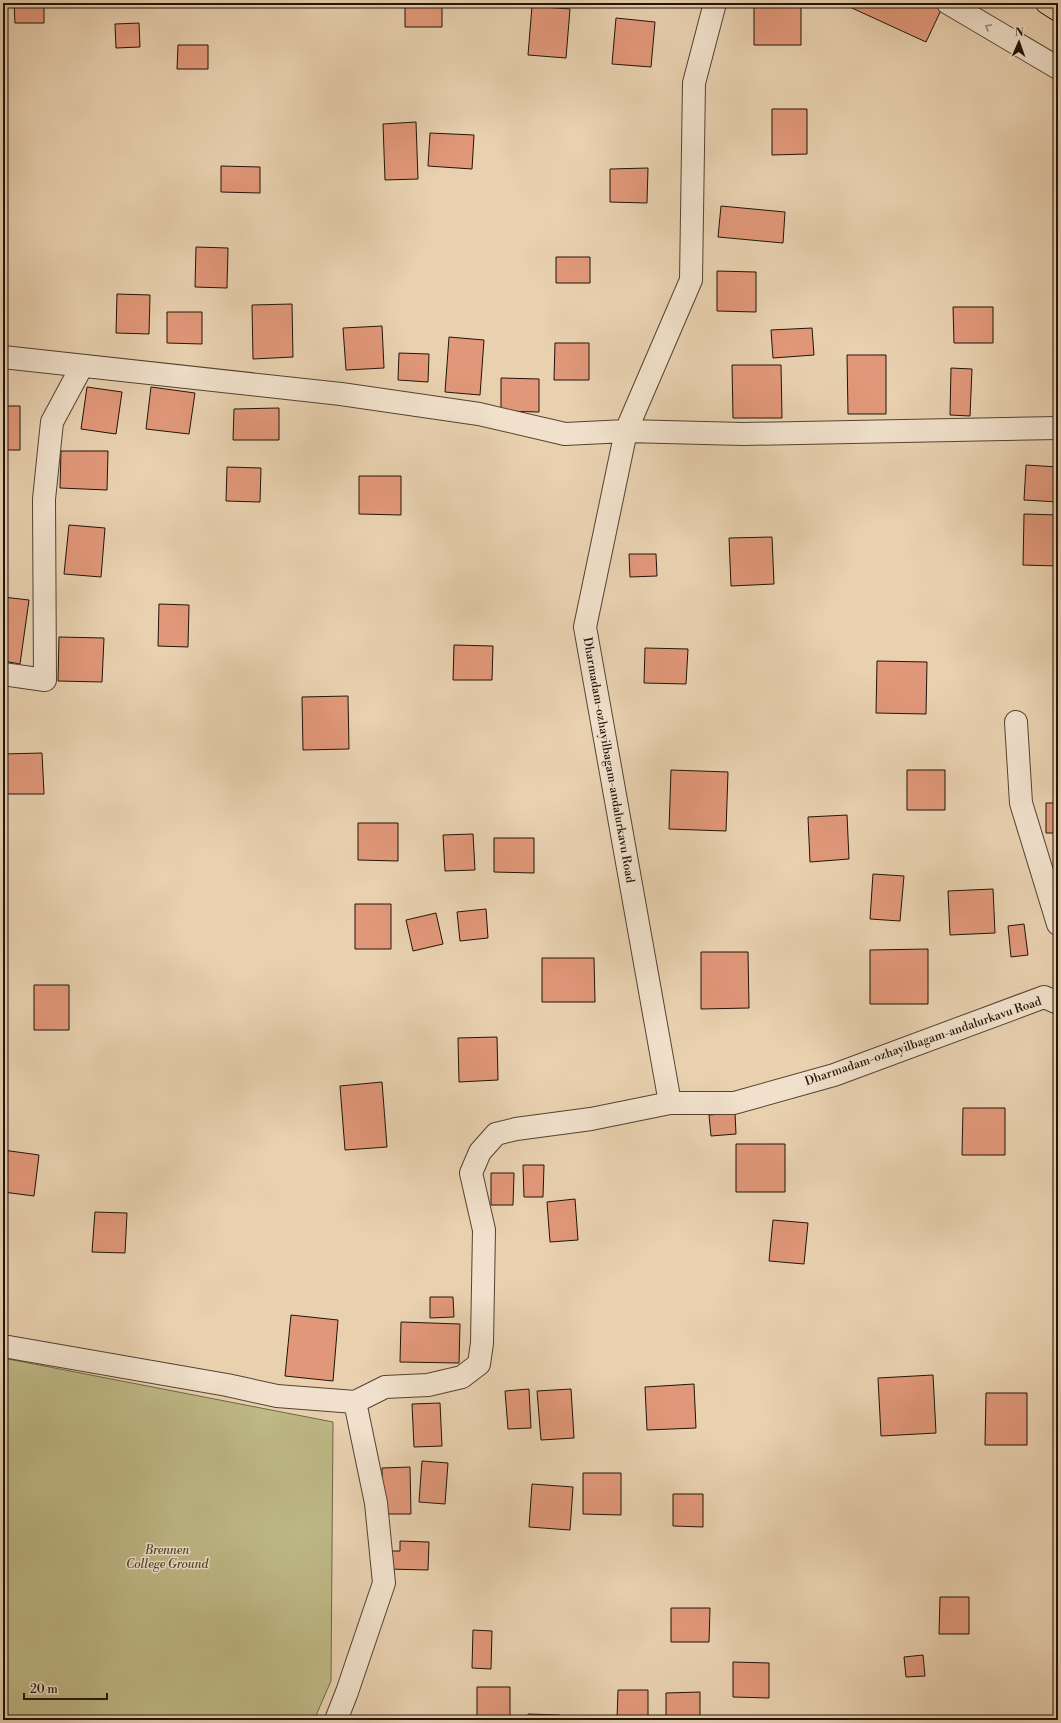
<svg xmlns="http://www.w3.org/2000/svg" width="1061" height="1723" font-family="'Libre Bodoni',serif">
<rect width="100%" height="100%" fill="#e9d1b0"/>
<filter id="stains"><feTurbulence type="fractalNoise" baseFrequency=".005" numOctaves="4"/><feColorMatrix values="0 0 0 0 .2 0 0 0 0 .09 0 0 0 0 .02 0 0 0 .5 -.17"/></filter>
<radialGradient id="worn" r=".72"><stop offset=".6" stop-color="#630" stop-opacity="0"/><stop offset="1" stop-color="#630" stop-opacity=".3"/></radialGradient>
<path fill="#beb986" stroke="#706646" d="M 3,1358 L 333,1422 L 331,1681 L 314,1720 L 3,1720 Z"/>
<path fill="#e1987a" stroke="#211407" d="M 14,3 L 44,3 L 44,23 L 15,23 Z
M 58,3 L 93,3 L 93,6 L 58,6 Z
M 405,3 L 442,3 L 442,27 L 405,27 Z
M 841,3 L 931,3 L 942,8 L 926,42 Z
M 754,5 L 801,5 L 801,45 L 754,45 Z
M 532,6 L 570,9 L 566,58 L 528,55 Z
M 616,18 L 655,22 L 651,67 L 612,64 Z
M 139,23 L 140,47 L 116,48 L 115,24 Z
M 178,45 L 208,45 L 208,69 L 177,69 Z
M 772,109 L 807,109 L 807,154 L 772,155 Z
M 416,122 L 418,179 L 385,180 L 383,124 Z
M 430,133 L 474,135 L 472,169 L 428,166 Z
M 221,166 L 260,167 L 260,193 L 221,192 Z
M 648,168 L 647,203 L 610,202 L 610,169 Z
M 721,206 L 785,212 L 783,243 L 718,237 Z
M 196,247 L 228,248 L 227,288 L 195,287 Z
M 556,257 L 590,257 L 590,283 L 556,283 Z
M 717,271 L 756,272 L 756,312 L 717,311 Z
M 117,294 L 150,295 L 149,334 L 116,333 Z
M 292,304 L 293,357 L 253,359 L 252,305 Z
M 953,307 L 993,307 L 993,343 L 954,343 Z
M 167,312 L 202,312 L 202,344 L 167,343 Z
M 382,326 L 384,368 L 346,370 L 343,328 Z
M 812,328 L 814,355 L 773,358 L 771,330 Z
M 449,337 L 484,340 L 480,395 L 445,392 Z
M 555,343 L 589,343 L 589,380 L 554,380 Z
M 399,353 L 429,354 L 428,382 L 398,380 Z
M 847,355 L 886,355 L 886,414 L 848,414 Z
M 732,365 L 781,365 L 782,418 L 733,418 Z
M 951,368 L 972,369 L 970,416 L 950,415 Z
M 501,378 L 539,379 L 539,412 L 501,411 Z
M 87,387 L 122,392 L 116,434 L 81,429 Z
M 151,387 L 195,393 L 189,434 L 146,429 Z
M 3,406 L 20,406 L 20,450 L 3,450 Z
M 279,408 L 279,440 L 233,440 L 234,409 Z
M 61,451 L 108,451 L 107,490 L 60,488 Z
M 1026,465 L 1058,467 L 1058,502 L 1024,500 Z
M 227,467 L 261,468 L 260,502 L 226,501 Z
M 359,476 L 401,476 L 401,515 L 359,514 Z
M 1024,514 L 1058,515 L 1058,566 L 1023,565 Z
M 69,525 L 105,528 L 101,577 L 64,574 Z
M 772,537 L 774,584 L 731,586 L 729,538 Z
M 629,554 L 656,554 L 657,576 L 630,577 Z
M 3,597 L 29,600 L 20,664 L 3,661 Z
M 159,604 L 189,605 L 188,647 L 158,646 Z
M 59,637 L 104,638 L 102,682 L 58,681 Z
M 454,645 L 493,646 L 492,680 L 453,680 Z
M 645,648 L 688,649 L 686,684 L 644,683 Z
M 877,661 L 927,662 L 926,714 L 876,713 Z
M 348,696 L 349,749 L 303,750 L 302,697 Z
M 42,753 L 44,794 L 3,794 L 3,754 Z
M 671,770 L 728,772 L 726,831 L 669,829 Z
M 907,770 L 945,770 L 945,810 L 907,810 Z
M 1046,803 L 1058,803 L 1058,833 L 1046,833 Z
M 847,815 L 849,859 L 810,862 L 808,817 Z
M 358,823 L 398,823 L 398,861 L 358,860 Z
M 473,834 L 475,870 L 445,871 L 443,835 Z
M 494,838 L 534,838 L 534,873 L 494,872 Z
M 873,874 L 904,876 L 900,921 L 870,919 Z
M 993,889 L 995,933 L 950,935 L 948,891 Z
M 355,904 L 391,904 L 391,949 L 355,949 Z
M 486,909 L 488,938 L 460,941 L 457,912 Z
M 436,913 L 443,944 L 413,951 L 406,920 Z
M 1024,924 L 1028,955 L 1011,957 L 1008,926 Z
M 928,949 L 928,1004 L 870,1004 L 870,950 Z
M 701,952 L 748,952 L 749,1008 L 701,1009 Z
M 542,958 L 594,958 L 595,1002 L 542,1002 Z
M 34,985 L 69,985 L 69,1030 L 34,1030 Z
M 497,1037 L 498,1080 L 459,1082 L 458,1038 Z
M 382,1082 L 387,1147 L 345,1150 L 340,1086 Z
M 963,1108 L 1005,1108 L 1005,1155 L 962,1155 Z
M 735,1113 L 736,1134 L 711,1136 L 709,1115 Z
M 736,1144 L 785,1144 L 785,1192 L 736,1192 Z
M 3,1150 L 39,1155 L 34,1196 L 3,1192 Z
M 523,1165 L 544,1165 L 543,1197 L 524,1197 Z
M 491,1173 L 514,1173 L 513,1205 L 491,1205 Z
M 575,1199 L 578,1240 L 550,1242 L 547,1202 Z
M 95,1212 L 127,1213 L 125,1253 L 92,1252 Z
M 773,1220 L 808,1223 L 804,1264 L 769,1261 Z
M 3,1241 L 7,1241 L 7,1269 L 3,1269 Z
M 430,1297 L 453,1297 L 454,1317 L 430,1318 Z
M 291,1315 L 338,1320 L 333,1381 L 285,1376 Z
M 401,1322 L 460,1324 L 459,1363 L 400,1362 Z
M 933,1375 L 936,1433 L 881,1436 L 878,1378 Z
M 694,1384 L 696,1428 L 647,1430 L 645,1387 Z
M 529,1389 L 531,1428 L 508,1429 L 505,1391 Z
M 571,1389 L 574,1438 L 541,1440 L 537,1391 Z
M 986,1393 L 1027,1393 L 1027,1445 L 985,1445 Z
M 440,1403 L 442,1446 L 414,1447 L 412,1404 Z
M 422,1461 L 448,1463 L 445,1504 L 419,1502 Z
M 410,1467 L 411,1514 L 383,1514 L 382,1468 Z
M 583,1473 L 621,1473 L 621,1515 L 583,1514 Z
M 532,1484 L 573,1487 L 570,1530 L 529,1527 Z
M 673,1494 L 703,1494 L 703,1527 L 673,1526 Z
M 400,1541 L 429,1542 L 428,1570 L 387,1569 L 387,1551 L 400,1551 Z
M 940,1597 L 969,1597 L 969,1634 L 939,1634 Z
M 671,1608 L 710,1608 L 709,1642 L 671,1642 Z
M 473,1630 L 492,1631 L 491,1669 L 472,1668 Z
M 923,1655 L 925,1676 L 906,1677 L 904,1657 Z
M 733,1662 L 769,1663 L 769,1698 L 733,1697 Z
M 477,1687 L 510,1687 L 510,1719 L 477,1719 Z
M 618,1690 L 648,1690 L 648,1720 L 617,1719 Z
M 700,1692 L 700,1720 L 666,1720 L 666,1693 Z
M 528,1714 L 560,1715 L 560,1720 L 528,1720 Z
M 416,1718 L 441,1718 L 441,1720 L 416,1720 Z"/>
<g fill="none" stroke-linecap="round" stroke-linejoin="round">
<defs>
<path id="minor" d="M 715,3 L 694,83 L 691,280 L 626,431 L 585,627 L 670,1103 L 734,1103 L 834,1075 L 1044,997 L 1058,1003
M 948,3 L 1058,68
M 3,357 L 341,394 L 479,414 L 565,434 L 626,431 L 743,434 L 1058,428
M 3,674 L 45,680 L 44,499 L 52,422 L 82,366
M 1016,722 L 1021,803 L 1058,924
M 3,1346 L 227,1385 L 277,1396 L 355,1402
M 336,1720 L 347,1692 L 384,1583 L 376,1503 L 355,1402 L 385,1387 L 428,1385 L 462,1377 L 479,1364 L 482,1343 L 484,1230 L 471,1173 L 480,1152 L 496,1134 L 516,1129 L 591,1119 L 670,1103"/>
<path id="highway" d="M 1047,3 L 1058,10"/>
</defs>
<use href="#minor" stroke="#534331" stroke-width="24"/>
<use href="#highway" stroke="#211407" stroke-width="24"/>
<use href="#minor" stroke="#f1e1cc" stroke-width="22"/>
<use href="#highway" stroke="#e9d1b0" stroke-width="22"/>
</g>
<defs><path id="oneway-chevron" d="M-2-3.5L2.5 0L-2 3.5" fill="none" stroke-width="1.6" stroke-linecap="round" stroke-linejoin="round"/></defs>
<use stroke="#938573" href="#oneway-chevron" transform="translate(988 27) rotate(-149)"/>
<g text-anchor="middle" stroke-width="3" stroke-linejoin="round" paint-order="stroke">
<g font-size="12" fill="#211407" stroke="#f1e1cc">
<text transform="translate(609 760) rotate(80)" y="4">Dharmadam-ozhayilbagam-andalurkavu Road</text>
<text transform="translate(923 1041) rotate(-19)" y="4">Dharmadam-ozhayilbagam-andalurkavu Road</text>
</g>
<g font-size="12" font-style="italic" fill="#50462d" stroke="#f1e1cc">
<text x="167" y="1554">Brennen<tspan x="167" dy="14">College Ground</tspan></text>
</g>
</g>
<rect width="1061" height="1723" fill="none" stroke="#e9d1b0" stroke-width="16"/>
<rect x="4" y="4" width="1053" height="1715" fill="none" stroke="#211407" stroke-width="2"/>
<rect x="8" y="8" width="1045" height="1707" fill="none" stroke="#211407"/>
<g transform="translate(1019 42) rotate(2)" stroke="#f1e1cc" stroke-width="3" paint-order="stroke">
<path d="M0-3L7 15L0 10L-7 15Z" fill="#211407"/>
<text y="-6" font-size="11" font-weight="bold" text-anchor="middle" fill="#211407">N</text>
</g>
<path d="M24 1693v6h83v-6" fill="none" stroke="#211407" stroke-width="2"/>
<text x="30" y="1693" font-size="12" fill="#211407" stroke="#f1e1cc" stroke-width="3" paint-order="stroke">20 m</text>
<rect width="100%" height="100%" filter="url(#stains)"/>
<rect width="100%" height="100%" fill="url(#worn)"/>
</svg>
